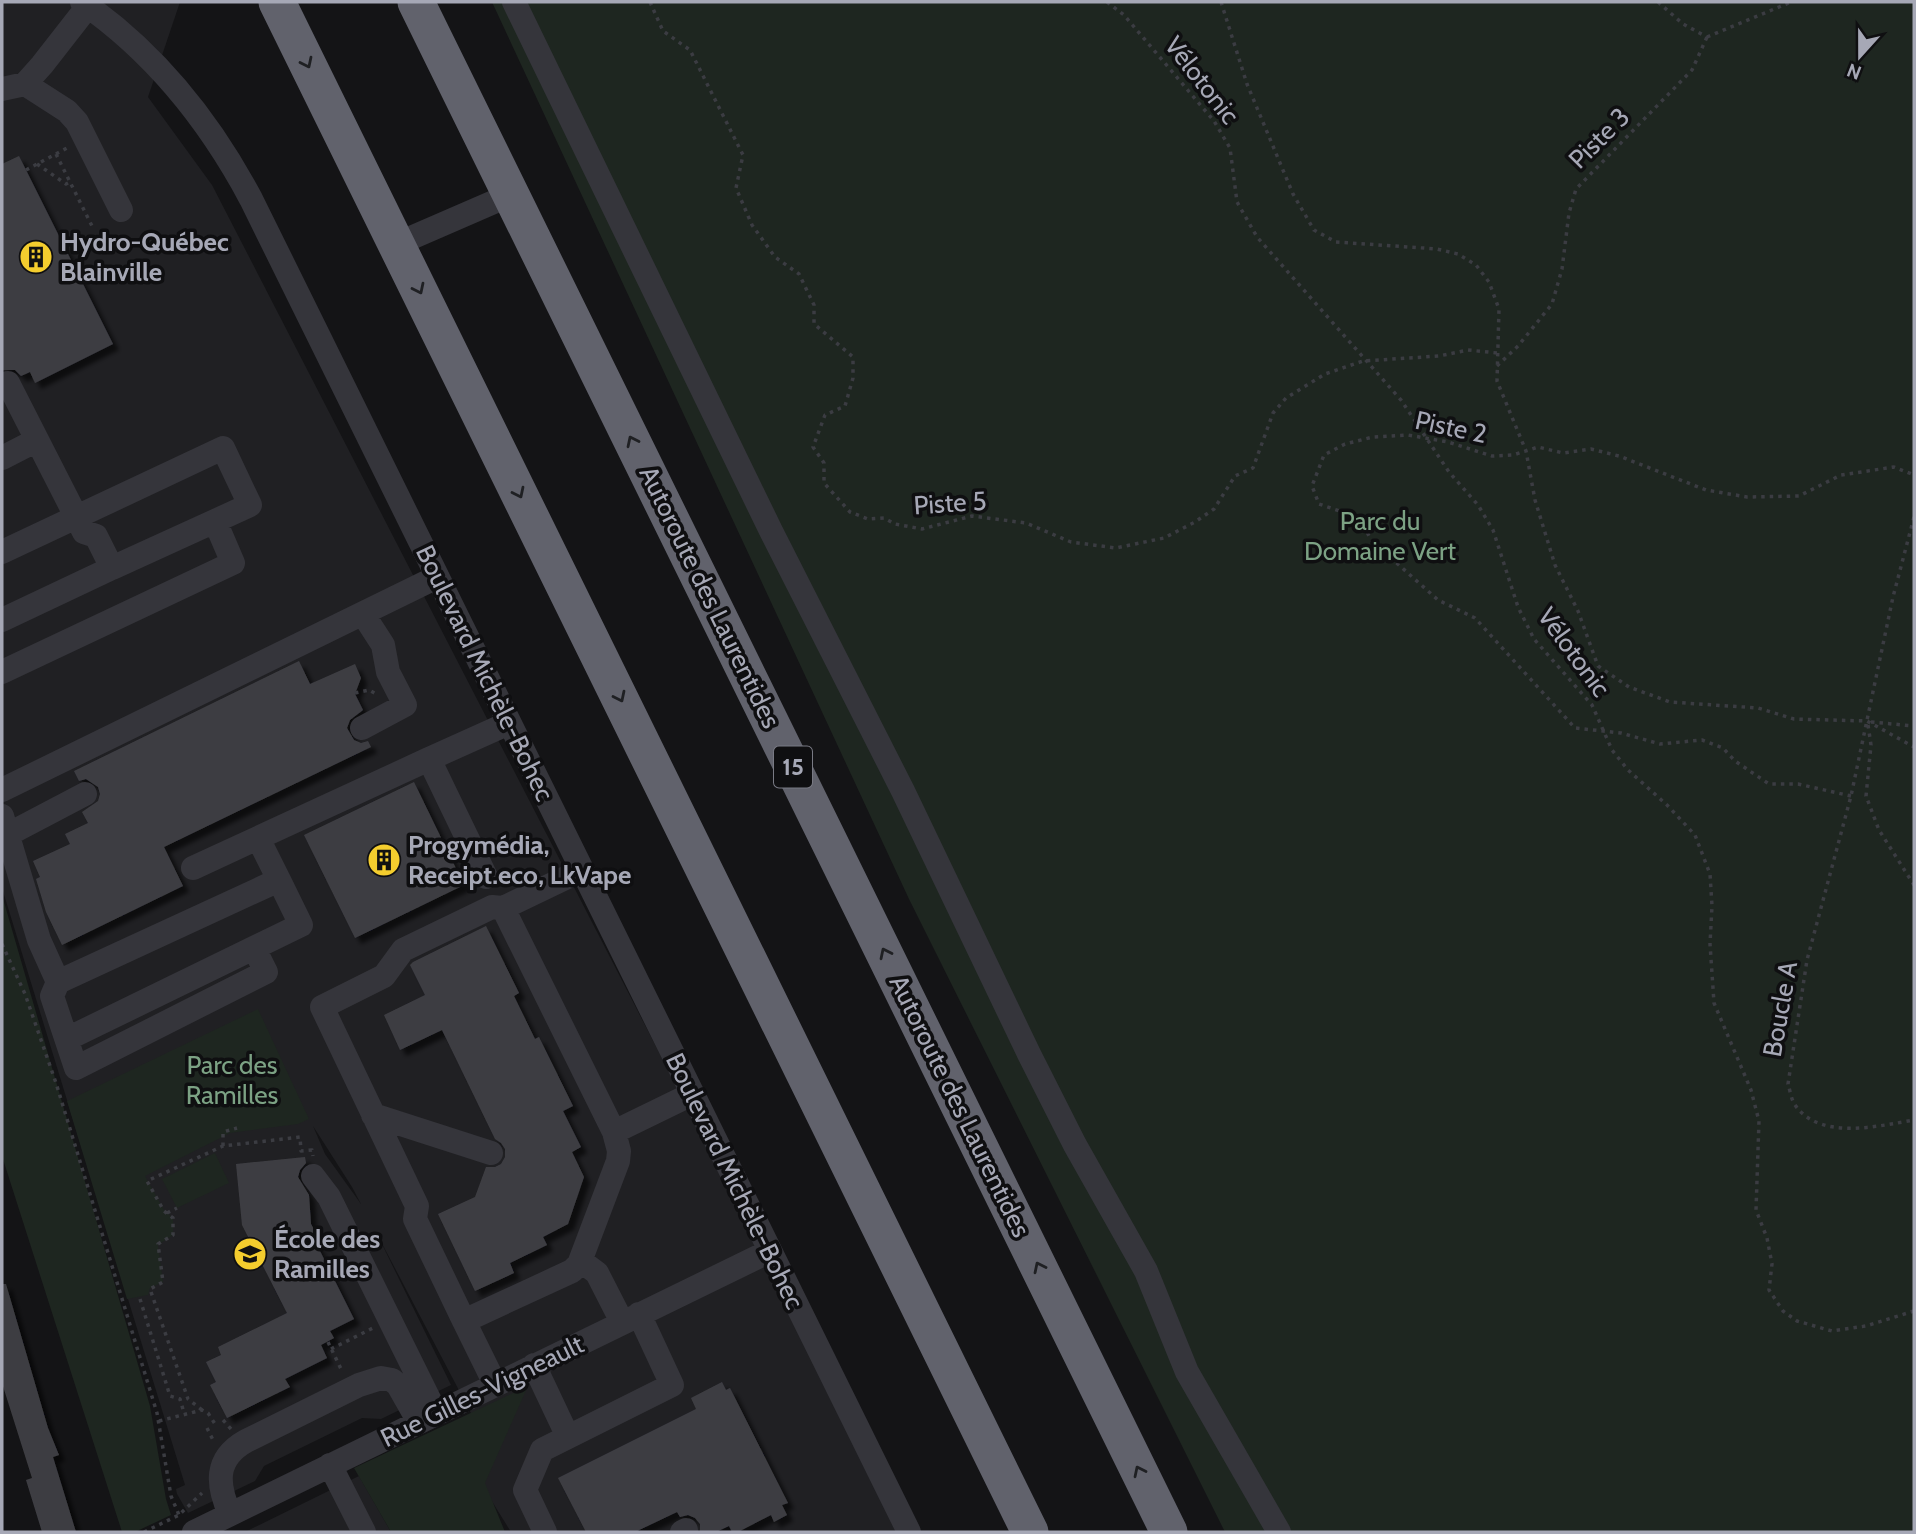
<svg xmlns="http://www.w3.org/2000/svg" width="1916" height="1534" font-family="Cabin,sans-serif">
<defs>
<filter id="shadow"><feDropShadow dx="6" dy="6" stdDeviation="2" flood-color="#0009"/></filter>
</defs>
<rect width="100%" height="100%" fill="#141416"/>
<path fill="#202023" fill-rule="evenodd" d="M 2,2 L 180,2 L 148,97 L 212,185 L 763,1254 L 896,1532 L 511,1532 L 475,1474 L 474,1419 L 376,1232 L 451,1385 L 381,1419 L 362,1418 L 264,1466 L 255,1481 L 188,1513 L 177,1494 L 176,1489 L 185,1485 L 2,888 ZM 313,1126 L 352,1187 L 361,1204 L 325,1154 Z
M 359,1476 L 391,1532 L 245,1532 Z"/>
<path fill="#1e2620" d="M 492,2 L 1914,2 L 1914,1532 L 1225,1532 L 909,899 Z
M 2,895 L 150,1406 L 166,1499 L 171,1515 L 135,1532 L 122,1532 L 2,1156 Z
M 258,1009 L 309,1119 L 298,1124 L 230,1133 L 145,1176 L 164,1210 L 173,1218 L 173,1235 L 158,1245 L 163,1282 L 150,1288 L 148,1295 L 127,1299 L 67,1101 Z
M 215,1153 L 229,1183 L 177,1208 L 162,1179 Z
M 528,1386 L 485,1483 L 505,1532 L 391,1532 L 354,1468 Z"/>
<path fill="#3e3e43" filter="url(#shadow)" d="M 19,156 L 113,344 L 35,383 L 30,372 L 21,376 L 15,370 L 2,370 L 2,164 Z
M 299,661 L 310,684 L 355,664 L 361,678 L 355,694 L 363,710 L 350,720 L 347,728 L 354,740 L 361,743 L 368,741 L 371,747 L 164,847 L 183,886 L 62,945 L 46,912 L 36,879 L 40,877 L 33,861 L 70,844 L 65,834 L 88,823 L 82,812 L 98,801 L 100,794 L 98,787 L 86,779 L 79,781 L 74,771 Z
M 414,782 L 464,885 L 355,938 L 304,835 Z
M 486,926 L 519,993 L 514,996 L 535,1039 L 539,1037 L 573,1106 L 563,1111 L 581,1147 L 572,1152 L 584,1177 L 568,1224 L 543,1237 L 547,1245 L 510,1263 L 514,1273 L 475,1291 L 438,1214 L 475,1197 L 486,1167 L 495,1167 L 501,1164 L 505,1157 L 505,1149 L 501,1143 L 495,1139 L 442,1030 L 400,1050 L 384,1015 L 425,995 L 410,965 L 413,962 Z
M 305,1157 L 306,1163 L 300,1170 L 298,1177 L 309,1195 L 311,1224 L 318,1237 L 314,1239 L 354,1319 L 330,1331 L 334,1338 L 321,1345 L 327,1358 L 285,1379 L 290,1387 L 227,1418 L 210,1385 L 216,1382 L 206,1362 L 221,1355 L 218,1347 L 287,1313 L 242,1225 L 236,1164 Z
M 2,1284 L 6,1284 L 48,1428 L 59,1455 L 53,1457 L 76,1532 L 42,1532 L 26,1480 L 32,1478 L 2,1383 Z
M 722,1382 L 726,1390 L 730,1388 L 788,1503 L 782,1505 L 787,1515 L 774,1522 L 771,1515 L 738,1532 L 732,1532 L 729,1526 L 716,1532 L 700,1532 L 700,1524 L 695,1518 L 688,1515 L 680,1517 L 677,1512 L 635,1532 L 586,1532 L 558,1478 L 696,1409 L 691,1398 Z"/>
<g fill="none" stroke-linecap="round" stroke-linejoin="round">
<path stroke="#3b3c42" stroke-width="3.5" stroke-dasharray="3.5 5" stroke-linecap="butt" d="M 650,2 L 663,31 L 690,50 L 743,155 L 736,188 L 752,225 L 775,257 L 799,274 L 814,305 L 814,324 L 853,357 L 853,378 L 845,406 L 825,415 L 813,447 L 824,463 L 824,483 L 850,512 L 868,519 L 884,518 L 895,524 L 922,529 L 972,516 L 1026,523 L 1071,542 L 1116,548 L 1164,538 L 1195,522 L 1214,509 L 1235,476 L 1253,468 L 1273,413 L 1286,398 L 1325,374 L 1363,361 L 1439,356 L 1468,350 L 1497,353
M 1107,2 L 1124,15 L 1214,121 L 1230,148 L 1237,202 L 1257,237 L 1401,400 L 1449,472 L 1478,505 L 1493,530 L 1518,607 L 1534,639 L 1592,705 L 1612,750 L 1628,770 L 1667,805 L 1695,835 L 1710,874 L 1712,906 L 1710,944 L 1714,1003 L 1751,1090 L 1759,1121 L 1756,1210 L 1767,1238 L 1772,1264 L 1769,1290 L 1783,1311 L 1797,1321 L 1832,1331 L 1866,1326 L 1914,1311
M 1221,2 L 1247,84 L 1293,194 L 1314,230 L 1336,242 L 1437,249 L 1458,254 L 1476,265 L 1489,282 L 1499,309 L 1497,381 L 1526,451 L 1535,500 L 1555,565 L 1578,611 L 1598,666 L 1629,687 L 1670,702 L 1758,708 L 1794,719 L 1867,721 L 1914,747
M 1658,2 L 1683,24 L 1707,37
M 1707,37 L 1791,2
M 56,154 L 93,228
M 37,164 L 66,184 L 70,182
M 26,170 L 67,148
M 1497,366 L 1518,346 L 1552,304 L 1562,269 L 1569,213 L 1576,189 L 1692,70 L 1707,37
M 1914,517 L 1893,597 L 1851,796 L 1807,960 L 1788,1084 C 1790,1090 1791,1099 1795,1105 C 1820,1141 1878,1126 1914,1120
M 355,693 L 369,690 L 376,694
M 1871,722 L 1914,726
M 1868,725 L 1871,745 L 1866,796 L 1879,830 L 1914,885
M 1851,796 L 1798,784 L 1769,784 L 1735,761 L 1723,748 L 1702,740 L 1660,744 L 1621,733 L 1575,728 L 1475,618 L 1438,600 L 1371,540 L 1360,518 L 1319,504 L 1312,486 L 1324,455 L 1345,444 L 1373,437 L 1408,435 L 1448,442 L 1492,456 L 1513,455 L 1538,447 L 1563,453 L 1591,449 L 1619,456 L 1706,490 L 1747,497 L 1799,496 L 1841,475 L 1894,467 L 1914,475
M 2,944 L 25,994 L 56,1083 L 157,1413 L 171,1496 L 179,1515
M 223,1146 L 223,1132 L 237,1128
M 167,1213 L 177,1208
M 140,1299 L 170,1396 L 180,1399 L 184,1413
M 328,1342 L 342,1371
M 331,1349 L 373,1328
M 202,1410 L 188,1399 L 150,1289 L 163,1282 L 158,1244 L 173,1235 L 173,1218 L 164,1211 L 147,1181 L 223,1146 L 300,1137 L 301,1151 L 312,1150 L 313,1156
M 223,1420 L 231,1429
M 159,1421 L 202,1410 L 208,1413 L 215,1424
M 207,1428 L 214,1442
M 144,1532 L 179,1515 L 202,1493"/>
<path stroke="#35353b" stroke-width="24" d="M 82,2 C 154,52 210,122 251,199 L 909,1532
M 514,2 L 771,531 L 903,791 L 1029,1054 L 1075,1145 L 1146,1271 L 1187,1372 L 1279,1532
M 25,84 L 42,65 L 88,6
M 2,89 L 25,84 L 67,111 L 77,122 L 121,210
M 397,244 L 510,195
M 2,458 L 37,440
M 2,552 L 223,448 L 250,505 L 112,568
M 2,620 L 112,568 L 96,536 L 84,532 L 8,383
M 2,672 L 233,563 L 215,521
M 362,728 L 405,705 L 388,672 L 383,645 L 363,614
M 2,790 L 437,577
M 2,816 L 39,940 L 58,982 L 279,880 L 258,838
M 7,835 L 85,794
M 193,868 L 429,759
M 582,870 L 503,908 L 614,1132 L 692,1094
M 486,877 L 429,759 L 509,723
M 58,982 L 52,996 L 76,1068 L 266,972 L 254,948
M 67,1039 L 301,925 L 279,880
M 373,1115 L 491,1153
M 313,1176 L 329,1197 L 436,1413
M 581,1261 L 597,1273 L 622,1322
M 464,1321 L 415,1219 L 417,1206 L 322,1007 L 384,976 L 403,950 L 492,907 L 503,908
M 534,1365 L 568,1437 L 672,1385 L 639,1314
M 495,1384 L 464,1321 L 572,1271 L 579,1264 L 618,1161 L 619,1151 L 614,1132
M 330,1465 L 364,1532
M 230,1514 C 217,1485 214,1459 246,1441 L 359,1385 L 381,1378 L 392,1380 L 398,1385 L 419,1422
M 194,1532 L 770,1251
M 545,1532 L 525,1490 L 542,1450 L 568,1437
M 682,1532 L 686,1530"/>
<path stroke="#61626c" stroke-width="37" d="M 277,2 L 1030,1532
M 416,2 L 1169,1532"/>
</g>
<defs><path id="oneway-chevron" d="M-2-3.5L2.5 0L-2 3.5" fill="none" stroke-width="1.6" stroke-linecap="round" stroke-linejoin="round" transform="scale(1.75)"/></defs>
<g stroke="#1f2023">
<use href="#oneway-chevron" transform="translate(307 63) rotate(64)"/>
<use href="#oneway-chevron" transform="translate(419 289) rotate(64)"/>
<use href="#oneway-chevron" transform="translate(632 441) rotate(-116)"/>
<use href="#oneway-chevron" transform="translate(519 493) rotate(64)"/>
<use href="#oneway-chevron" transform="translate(620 697) rotate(64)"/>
<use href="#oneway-chevron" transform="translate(885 953) rotate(-116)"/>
<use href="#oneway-chevron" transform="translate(1039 1267) rotate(-116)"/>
<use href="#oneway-chevron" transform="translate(1139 1471) rotate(-116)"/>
</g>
<defs>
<symbol id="building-disc" viewBox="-11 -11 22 22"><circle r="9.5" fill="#f4cd2e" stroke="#0f0f11"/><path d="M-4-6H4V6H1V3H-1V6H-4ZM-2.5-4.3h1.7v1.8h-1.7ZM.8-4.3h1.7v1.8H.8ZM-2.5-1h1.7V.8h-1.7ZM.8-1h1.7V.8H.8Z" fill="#111"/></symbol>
<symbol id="school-disc" viewBox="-11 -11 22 22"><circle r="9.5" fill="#f4cd2e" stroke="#0f0f11"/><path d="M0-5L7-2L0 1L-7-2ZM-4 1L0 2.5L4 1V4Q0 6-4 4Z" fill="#111"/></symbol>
</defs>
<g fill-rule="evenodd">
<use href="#building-disc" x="17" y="238" width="38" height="38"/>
<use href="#building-disc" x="365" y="841" width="38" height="38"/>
<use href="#school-disc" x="231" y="1235" width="38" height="38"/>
</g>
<g text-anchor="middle" stroke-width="7" stroke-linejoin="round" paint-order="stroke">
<rect fill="#0f0f11" stroke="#797a84" stroke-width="2" x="774" y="746.5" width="38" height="41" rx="5"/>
<g font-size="24" font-weight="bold" fill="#a6a8b6">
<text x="793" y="775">15</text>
</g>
<g font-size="26" fill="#a6a8b6" stroke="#0f0f11">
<text transform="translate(1202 80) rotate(52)" y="9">Vélotonic</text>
<text transform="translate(1599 138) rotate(-45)" y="9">Piste 3</text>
<text transform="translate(1451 427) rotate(12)" y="9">Piste 2</text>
<text transform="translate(950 503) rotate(-4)" y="9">Piste 5</text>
<text transform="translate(710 597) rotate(64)" y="9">Autoroute des Laurentides</text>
<text transform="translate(1574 652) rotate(54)" y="9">Vélotonic</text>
<text transform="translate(485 673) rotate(64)" y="9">Boulevard Michèle-Bohec</text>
<text transform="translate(1780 1009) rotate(-80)" y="9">Boucle A</text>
<text transform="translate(960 1106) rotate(64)" y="9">Autoroute des Laurentides</text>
<text transform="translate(735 1181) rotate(64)" y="9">Boulevard Michèle-Bohec</text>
<text transform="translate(482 1391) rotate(-26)" y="9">Rue Gilles-Vigneault</text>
</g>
<g font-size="26" font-weight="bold" fill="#a6a8b6" stroke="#0f0f11" text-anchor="start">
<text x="60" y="251">Hydro-Québec<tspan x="60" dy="30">Blainville</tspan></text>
<text x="408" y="854">Progymédia,<tspan x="408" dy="30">Receipt.eco, LkVape</tspan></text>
<text x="274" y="1248">École des<tspan x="274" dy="30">Ramilles</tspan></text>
</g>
<g font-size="26" fill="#7ca284" stroke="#0f0f11">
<text x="1380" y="530">Parc du<tspan x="1380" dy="30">Domaine Vert</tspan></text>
<text x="232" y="1074">Parc des<tspan x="232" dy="30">Ramilles</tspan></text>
</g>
</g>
<rect width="1916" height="1534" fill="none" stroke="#a6a8b6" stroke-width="7"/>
<g transform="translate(1860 56) rotate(201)" stroke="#0f0f11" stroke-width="5" paint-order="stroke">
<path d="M0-5L12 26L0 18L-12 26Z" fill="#a6a8b6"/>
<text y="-10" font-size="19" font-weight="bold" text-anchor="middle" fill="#a6a8b6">N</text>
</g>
</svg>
